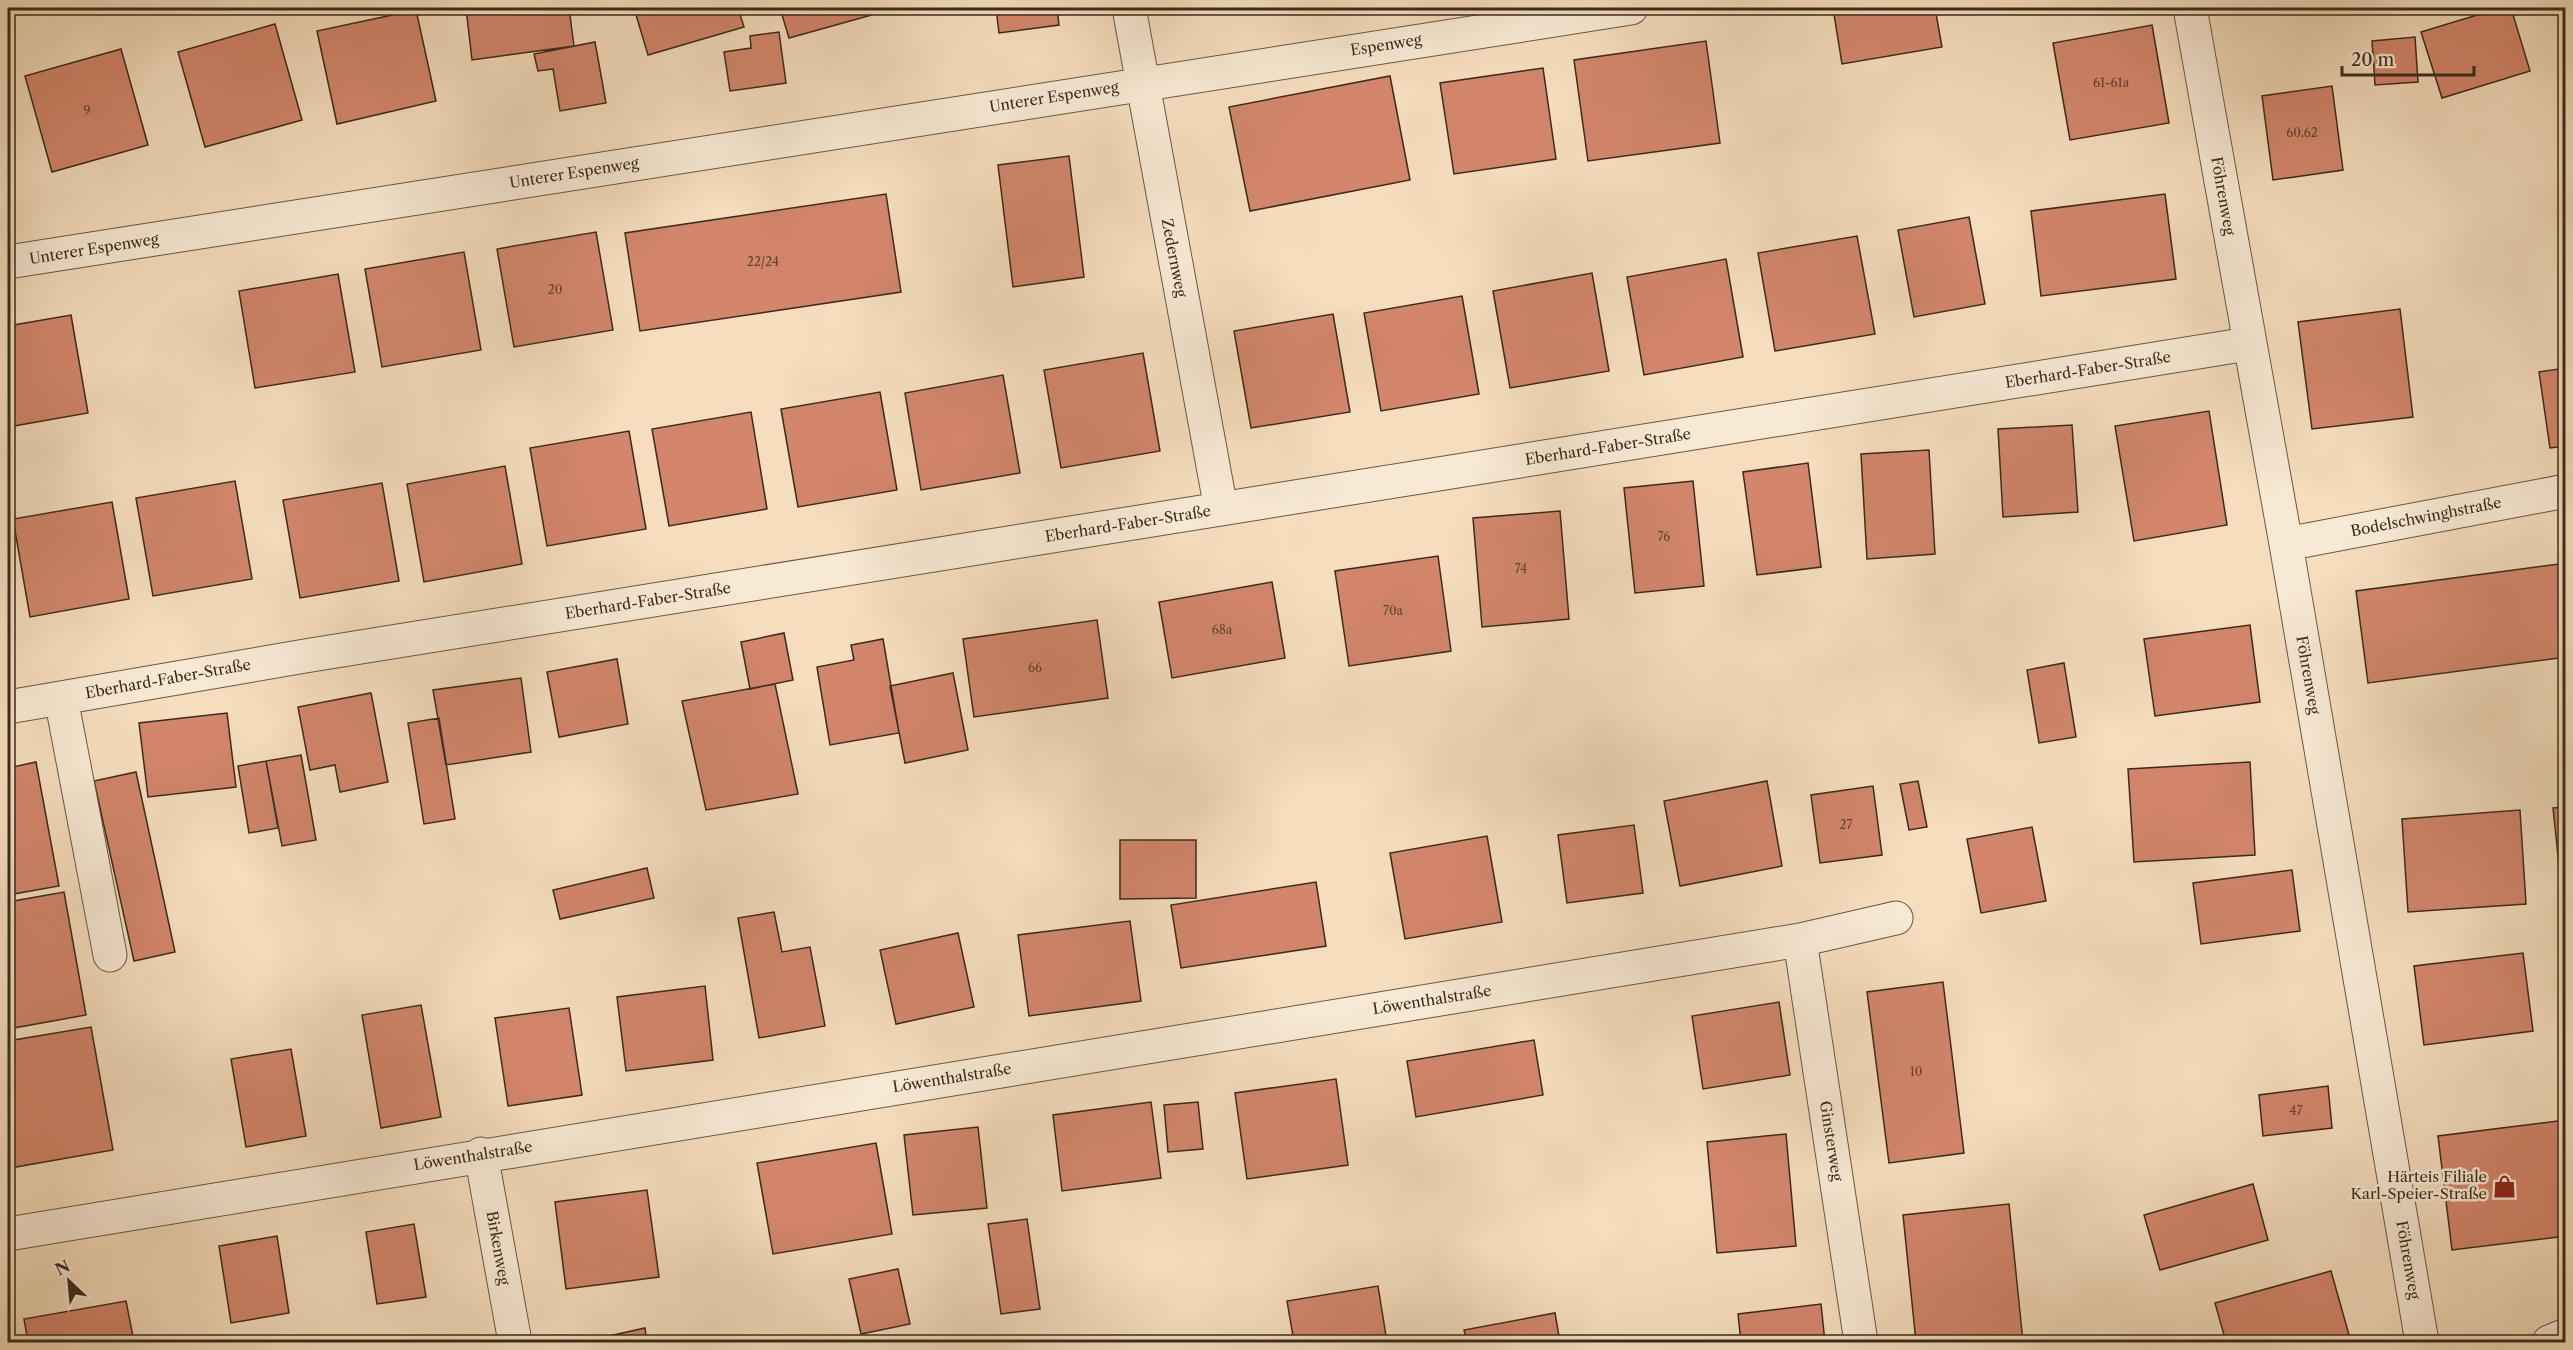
<svg xmlns="http://www.w3.org/2000/svg" width="2573" height="1350" font-family="'Libre Caslon Text',serif">
<rect width="100%" height="100%" fill="#f5ddbd"/>
<filter id="stains"><feTurbulence type="fractalNoise" baseFrequency=".00333" numOctaves="4"/><feColorMatrix values="0 0 0 0 .2 0 0 0 0 .09 0 0 0 0 .02 0 0 0 .5 -.17"/></filter>
<radialGradient id="worn" r=".72"><stop offset=".6" stop-color="#630" stop-opacity="0"/><stop offset="1" stop-color="#630" stop-opacity=".3"/></radialGradient>
<path fill="#d3866c" stroke="#392b1d" stroke-width="1.5" d="M 466,8 L 569,8 L 574,46 L 472,60 Z
M 634,8 L 738,8 L 744,27 L 648,55 Z
M 780,8 L 885,8 L 886,11 L 789,38 Z
M 996,8 L 1057,8 L 1059,25 L 999,33 Z
M 1833,8 L 1935,8 L 1942,47 L 1842,64 Z
M 2500,8 L 2511,8 L 2530,71 L 2442,98 L 2421,32 Z
M 416,10 L 436,101 L 337,124 L 317,31 Z
M 275,24 L 302,120 L 205,147 L 178,52 Z
M 2152,25 L 2169,123 L 2070,140 L 2053,43 Z
M 779,32 L 786,83 L 730,91 L 724,52 L 751,48 L 750,36 Z
M 2415,37 L 2418,82 L 2375,85 L 2372,41 Z
M 1706,41 L 1720,143 L 1588,161 L 1574,60 Z
M 595,42 L 606,103 L 560,111 L 553,69 L 538,71 L 534,54 Z
M 121,49 L 148,145 L 52,172 L 25,76 Z
M 1543,68 L 1556,159 L 1454,174 L 1440,83 Z
M 1390,76 L 1410,180 L 1250,211 L 1229,107 Z
M 2332,86 L 2343,170 L 2273,180 L 2262,96 Z
M 1069,156 L 1084,277 L 1013,287 L 998,165 Z
M 886,194 L 901,292 L 640,331 L 625,233 Z
M 2165,194 L 2176,279 L 2041,296 L 2031,211 Z
M 1969,217 L 1985,304 L 1914,317 L 1898,230 Z
M 596,232 L 613,330 L 514,347 L 497,249 Z
M 1857,236 L 1875,334 L 1775,351 L 1758,253 Z
M 464,252 L 481,350 L 382,367 L 365,269 Z
M 1726,259 L 1743,357 L 1644,375 L 1627,277 Z
M 1592,273 L 1609,371 L 1510,388 L 1493,291 Z
M 338,274 L 355,372 L 255,388 L 239,291 Z
M 1462,296 L 1479,394 L 1381,411 L 1364,313 Z
M 2400,309 L 2413,417 L 2312,429 L 2298,322 Z
M 1333,314 L 1350,412 L 1251,428 L 1234,331 Z
M 71,315 L 88,413 L 8,427 L 8,326 Z
M 1143,353 L 1160,451 L 1061,468 L 1044,370 Z
M 2566,368 L 2566,446 L 2550,448 L 2539,372 Z
M 1003,375 L 1020,473 L 921,490 L 905,393 Z
M 880,392 L 897,490 L 798,507 L 781,409 Z
M 2209,411 L 2227,525 L 2134,541 L 2115,426 Z
M 751,412 L 767,509 L 669,526 L 652,429 Z
M 2072,425 L 2078,512 L 2003,517 L 1998,429 Z
M 629,431 L 646,529 L 547,546 L 530,448 Z
M 1929,450 L 1935,554 L 1867,559 L 1861,454 Z
M 1808,463 L 1821,567 L 1757,575 L 1743,472 Z
M 505,466 L 522,564 L 424,582 L 407,484 Z
M 235,481 L 252,579 L 153,596 L 136,498 Z
M 1693,481 L 1704,586 L 1635,593 L 1624,488 Z
M 382,483 L 399,581 L 300,598 L 283,500 Z
M 112,502 L 129,599 L 30,617 L 13,519 Z
M 1560,511 L 1569,619 L 1482,627 L 1473,518 Z
M 1438,556 L 1451,651 L 1349,666 L 1335,571 Z
M 2566,563 L 2566,657 L 2368,683 L 2356,591 Z
M 1272,582 L 1285,658 L 1172,678 L 1159,602 Z
M 1097,620 L 1108,698 L 974,717 L 963,639 Z
M 2250,625 L 2260,702 L 2155,716 L 2144,639 Z
M 784,633 L 793,680 L 750,689 L 741,642 Z
M 883,639 L 899,733 L 830,745 L 817,667 L 854,660 L 851,645 Z
M 617,659 L 628,724 L 559,737 L 547,672 Z
M 2064,663 L 2076,737 L 2039,743 L 2027,670 Z
M 953,673 L 968,750 L 905,763 L 890,686 Z
M 521,678 L 531,752 L 446,765 L 433,690 Z
M 775,684 L 798,794 L 706,810 L 682,701 Z
M 371,693 L 388,782 L 340,792 L 335,765 L 310,770 L 298,707 Z
M 227,713 L 236,787 L 148,797 L 139,723 Z
M 439,718 L 455,819 L 424,824 L 408,723 Z
M 301,755 L 316,840 L 282,846 L 266,761 Z
M 266,761 L 278,828 L 249,833 L 238,766 Z
M 36,762 L 59,886 L 8,895 L 8,768 Z
M 2250,762 L 2255,855 L 2134,862 L 2128,769 Z
M 136,772 L 175,952 L 134,961 L 94,781 Z
M 1767,781 L 1782,866 L 1680,886 L 1664,801 Z
M 1918,781 L 1927,827 L 1909,830 L 1900,784 Z
M 1873,786 L 1882,855 L 1820,863 L 1811,795 Z
M 2566,807 L 2566,923 L 2565,923 L 2553,808 Z
M 2520,810 L 2526,904 L 2408,912 L 2402,819 Z
M 1634,825 L 1643,893 L 1567,903 L 1558,835 Z
M 2032,827 L 2046,901 L 1981,913 L 1967,839 Z
M 1487,836 L 1502,922 L 1405,939 L 1390,853 Z
M 1120,840 L 1196,840 L 1196,898 L 1120,899 Z
M 647,868 L 654,898 L 560,919 L 553,890 Z
M 2292,870 L 2300,931 L 2201,944 L 2193,883 Z
M 1316,882 L 1326,946 L 1181,968 L 1171,905 Z
M 64,892 L 86,1015 L 8,1029 L 8,902 Z
M 774,912 L 782,952 L 810,947 L 825,1026 L 759,1038 L 738,918 Z
M 1130,921 L 1141,1001 L 1029,1016 L 1018,935 Z
M 958,933 L 974,1007 L 896,1024 L 880,950 Z
M 2523,953 L 2533,1031 L 2424,1045 L 2414,966 Z
M 1943,982 L 1964,1153 L 1889,1163 L 1867,992 Z
M 705,986 L 713,1060 L 626,1071 L 617,997 Z
M 1779,1002 L 1790,1075 L 1703,1089 L 1692,1016 Z
M 421,1005 L 441,1117 L 381,1128 L 362,1015 Z
M 569,1008 L 582,1095 L 508,1106 L 495,1018 Z
M 91,1027 L 113,1150 L 10,1168 L 8,1151 L 8,1041 Z
M 1534,1040 L 1543,1095 L 1416,1117 L 1407,1061 Z
M 291,1049 L 306,1136 L 246,1147 L 231,1059 Z
M 1336,1079 L 1348,1165 L 1247,1179 L 1235,1093 Z
M 2328,1086 L 2332,1128 L 2263,1136 L 2259,1095 Z
M 1151,1102 L 1161,1178 L 1062,1191 L 1053,1115 Z
M 1198,1102 L 1203,1149 L 1168,1152 L 1164,1105 Z
M 2566,1120 L 2566,1236 L 2452,1250 L 2438,1136 Z
M 978,1127 L 987,1208 L 913,1215 L 904,1135 Z
M 1786,1134 L 1796,1246 L 1717,1253 L 1707,1142 Z
M 876,1143 L 892,1234 L 773,1254 L 757,1163 Z
M 2253,1184 L 2268,1240 L 2160,1270 L 2144,1215 Z
M 647,1190 L 659,1277 L 566,1289 L 555,1202 Z
M 2009,1204 L 2023,1342 L 1916,1342 L 1903,1215 Z
M 1027,1219 L 1040,1309 L 1001,1314 L 988,1224 Z
M 414,1224 L 426,1297 L 377,1304 L 366,1232 Z
M 277,1236 L 289,1313 L 231,1323 L 219,1246 Z
M 898,1269 L 910,1324 L 861,1334 L 849,1279 Z
M 2331,1271 L 2351,1342 L 2226,1342 L 2215,1303 Z
M 1378,1286 L 1387,1342 L 1294,1342 L 1287,1301 Z
M 126,1301 L 134,1342 L 28,1342 L 24,1319 Z
M 1821,1304 L 1825,1342 L 1741,1342 L 1738,1314 Z
M 1555,1313 L 1560,1342 L 1467,1342 L 1464,1330 Z
M 645,1328 L 647,1342 L 582,1342 Z"/>
<g fill="none" stroke-linecap="round" stroke-linejoin="round">
<defs>
<path id="minor" d="M 1129,8 L 1221,509
M 2190,8 L 2286,544 L 2422,1342
M 8,262 L 1631,8
M 2286,544 L 2566,491
M 61,698 L 110,955
M 8,707 L 311,655 L 2248,344
M 1800,940 L 1861,1342
M 481,1154 L 515,1342
M 8,1234 L 1800,940 L 1896,918
M 2549,1342 L 2566,1335"/>
</defs>
<use href="#minor" stroke="#685845" stroke-width="35"/>
<use href="#minor" stroke="#f8e9d4" stroke-width="33"/>
</g>
<defs>
<symbol id="shop-bare" viewBox="-9 -9 18 18"><path d="M-5-2.5h2.3a2.7 3.5 0 0 1 5.4 0H5L5.5 6h-11ZM-1.5-2.5h3a1.5 2.3 0 0 0-3 0Z" fill="#8f2418" stroke="#f8e9d4" stroke-width="2.5" paint-order="stroke"/></symbol>
</defs>
<g fill-rule="evenodd">
<use href="#shop-bare" x="2488" y="1170" width="33" height="33"/>
</g>
<g text-anchor="middle" stroke-width="5" stroke-linejoin="round" paint-order="stroke">
<g font-size="12" fill="#604231">
<text x="2111" y="87">61-61a</text>
<text x="87" y="115">9</text>
<text x="2302" y="137">60,62</text>
<text x="763" y="266">22/24</text>
<text x="555" y="294">20</text>
<text x="1664" y="541">76</text>
<text x="1521" y="573">74</text>
<text x="1393" y="615">70a</text>
<text x="1222" y="634">68a</text>
<text x="1035" y="672">66</text>
<text x="1846" y="829">27</text>
<text x="1916" y="1076">10</text>
<text x="2296" y="1115">47</text>
</g>
<g font-size="15" fill="#392b1d" stroke="#f8e9d4">
<text transform="translate(1386 45) rotate(-9)" y="5">Espenweg</text>
<text transform="translate(1054 97) rotate(-9)" y="5">Unterer Espenweg</text>
<text transform="translate(574 173) rotate(-9)" y="5">Unterer Espenweg</text>
<text transform="translate(2223 196) rotate(80)" y="5">Föhrenweg</text>
<text transform="translate(94 249) rotate(-9)" y="5">Unterer Espenweg</text>
<text transform="translate(1174 258) rotate(79)" y="5">Zedernweg</text>
<text transform="translate(2088 370) rotate(-9)" y="5">Eberhard-Faber-Straße</text>
<text transform="translate(1608 447) rotate(-9)" y="5">Eberhard-Faber-Straße</text>
<text transform="translate(2426 517) rotate(-11)" y="5">Bodelschwinghstraße</text>
<text transform="translate(1128 524) rotate(-9)" y="5">Eberhard-Faber-Straße</text>
<text transform="translate(648 601) rotate(-9)" y="5">Eberhard-Faber-Straße</text>
<text transform="translate(2308 675) rotate(80)" y="5">Föhrenweg</text>
<text transform="translate(168 679) rotate(-10)" y="5">Eberhard-Faber-Straße</text>
<text transform="translate(1432 1000) rotate(-9)" y="5">Löwenthalstraße</text>
<text transform="translate(952 1078) rotate(-9)" y="5">Löwenthalstraße</text>
<text transform="translate(1831 1141) rotate(81)" y="5">Ginsterweg</text>
<text transform="translate(473 1156) rotate(-9)" y="5">Löwenthalstraße</text>
<text transform="translate(498 1248) rotate(80)" y="5">Birkenweg</text>
<text transform="translate(2408 1260) rotate(80)" y="5">Föhrenweg</text>
</g>
<g font-size="15" fill="#392b1d" stroke="#f8e9d4" text-anchor="end">
<text x="2487" y="1182">Härteis Filiale<tspan x="2487" dy="17">Karl-Speier-Straße</tspan></text>
</g>
</g>
<rect width="2573" height="1350" fill="none" stroke="#f5ddbd" stroke-width="30"/>
<rect x="9" y="9" width="2555" height="1332" fill="none" stroke="#392b1d" stroke-width="3"/>
<rect x="15" y="15" width="2543" height="1320" fill="none" stroke="#392b1d" stroke-width="1.5"/>
<g transform="translate(69 1281) rotate(334)" stroke="#f8e9d4" stroke-width="4.5" paint-order="stroke">
<path d="M0-4.5L10 22L0 15L-10 22Z" fill="#392b1d"/>
<text y="-9" font-size="16" font-weight="bold" text-anchor="middle" fill="#392b1d">N</text>
</g>
<path d="M2342 66v9h132v-9" fill="none" stroke="#392b1d" stroke-width="3"/>
<text x="2351" y="66" font-size="18" fill="#392b1d" stroke="#f8e9d4" stroke-width="4.5" paint-order="stroke">20 m</text>
<rect width="100%" height="100%" filter="url(#stains)"/>
<rect width="100%" height="100%" fill="url(#worn)"/>
</svg>
